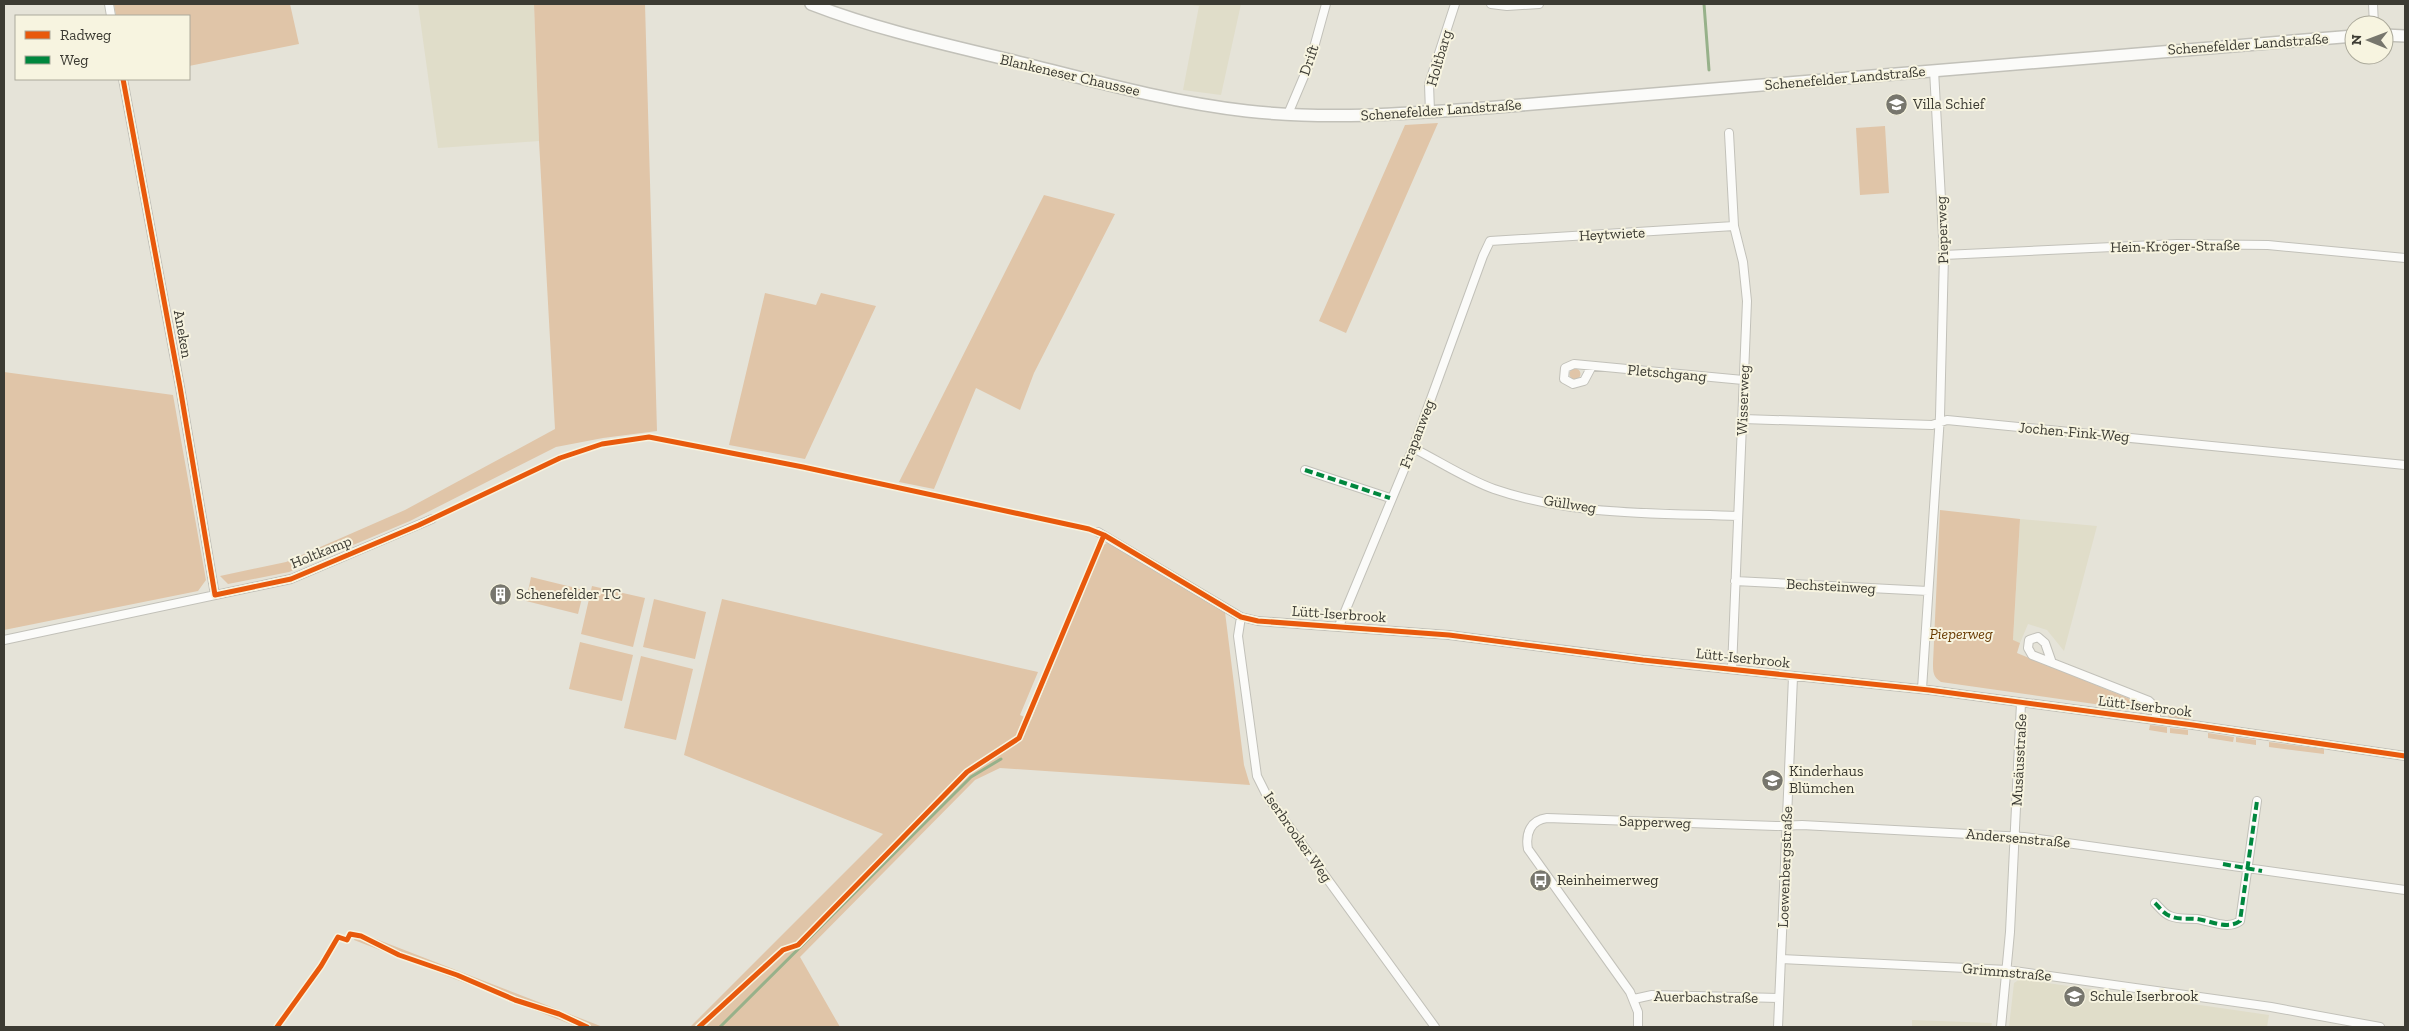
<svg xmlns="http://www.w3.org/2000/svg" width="2409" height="1031" font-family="'Zilla Slab',serif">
<rect width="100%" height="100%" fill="#e5e3d8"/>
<path fill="#e0ddc9" d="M 418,4 L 534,4 L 539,141 L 438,148 Z
M 1184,4 L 1241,4 L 1221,95 L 1183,90 L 1199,6 Z
M 2020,519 L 2097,526 L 2064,651 L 2047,630 L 2028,624 L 2020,643 L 2013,641 Z
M 2020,979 L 2269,1015 L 2267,1027 L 2009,1027 L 2014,983 Z
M 1912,1020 L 1992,1023 L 1991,1027 L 1912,1027 Z"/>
<path fill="#e0c5a8" d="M 114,4 L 290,4 L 299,44 L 189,66 L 189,16 L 116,16 Z
M 534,4 L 645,4 L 657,431 L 603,438 L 556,447 L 410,521 L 289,572 L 228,584 L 220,576 L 286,562 L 405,510 L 555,429 L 539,141 Z
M 1438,123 L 1346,333 L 1319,321 L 1405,125 Z
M 1885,126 L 1889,193 L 1860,195 L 1856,128 Z
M 1044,195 L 1115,214 L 1034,373 L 1020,410 L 976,388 L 934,489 L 899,482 Z
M 765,293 L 816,305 L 821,293 L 876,306 L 805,459 L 729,445 Z
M1569.5 374a5.5 5.5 0 1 1 11 0a5.5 5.5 0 1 1-11 0Z
M 4,372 L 173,395 L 206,580 L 198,591 L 4,630 Z
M 1940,510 L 2020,519 L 2013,640 L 2020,643 L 2017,653 L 2145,705 L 2150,707 L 2150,712 L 1941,682 C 1933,677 1933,672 1933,663 Z
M 1110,541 L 1225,612 L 1244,765 L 1250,785 L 1000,768 L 975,780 L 800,957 L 840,1027 L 690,1027 L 883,834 L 684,755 L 722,599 L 1038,672 L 1020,715 L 1031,720 L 1102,546 Z
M 531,577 L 584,590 L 578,614 L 526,601 Z
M 592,586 L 645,598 L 633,647 L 581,634 Z
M 654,599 L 706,612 L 695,659 L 643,647 Z
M 580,642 L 633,655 L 622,701 L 569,689 Z
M 641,656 L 693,669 L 676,740 L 624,728 Z
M 2172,710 L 2190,714 L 2189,721 L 2168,718 L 2169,712 Z
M 2150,725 L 2167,727 L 2167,733 L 2149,730 Z
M 2170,728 L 2188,730 L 2188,735 L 2170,733 Z
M 2208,733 L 2234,737 L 2233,742 L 2208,738 Z
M 2236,737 L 2256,740 L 2256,745 L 2236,742 Z
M 2269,742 L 2324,749 L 2324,754 L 2269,747 Z
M 358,932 L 603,1027 L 578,1027 L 354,940 Z"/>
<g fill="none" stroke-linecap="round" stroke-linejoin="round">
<path stroke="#97b18a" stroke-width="3" d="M 1704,4 L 1709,70
M 720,1027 L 971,777 L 1001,759"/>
<defs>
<path id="minor" d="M 109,4 L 111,16
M 1491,4 L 1507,6 L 1539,4
M 2373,4 L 2374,25
M 123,79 L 180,387 L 215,595
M 1430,112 L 1429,84 L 1455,4
M 1288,114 L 1310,62 L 1326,4
M 1729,133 L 1734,226 L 1743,262 L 1747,301 L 1732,669
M 1944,255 L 2177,244 L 2268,245 L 2405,258
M 1592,366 L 1584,381 L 1573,384 L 1564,379 L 1565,368 L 1574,364 L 1743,380
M 1743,419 L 1932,425 L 1947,420 L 2405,465
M 1413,448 C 1439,461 1466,479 1494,489 C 1572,516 1658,513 1738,516
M 1305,470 L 1390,498
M 1098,532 L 1241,617 L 1258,621 L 1449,635 L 1643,660 L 1929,690 L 2193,725 L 2405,756
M 1735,581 L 1928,591
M 1241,617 L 1238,636 L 1257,776 L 1267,796 L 1435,1027
M 1339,626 L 1413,448 L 1483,256 L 1490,241 L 1734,226
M 4,640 L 291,579 L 432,519
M 2052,663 L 2045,643 L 2038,637 L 2029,640 L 2028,648 L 2032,655 L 2149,701 L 2156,708 L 2156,720
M 1922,689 L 1940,416 L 1944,255 L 1934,70
M 2155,903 C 2160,908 2164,914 2170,916 C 2179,920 2188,918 2197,919 C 2211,921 2228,930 2240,921 L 2257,801
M 1781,959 L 2007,970 L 2271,1007 L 2380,1027
M 1634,999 L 1652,995 L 1779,998
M 1638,1027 L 1638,1012 L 1630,992 L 1528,849 C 1525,833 1531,820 1547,818 L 1776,826 L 1802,825 L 2024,837 L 2405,890
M 1778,1027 L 1793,677
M 2001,1027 L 2010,932 L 2021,703"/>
<path id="secondary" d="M 811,4 C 878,30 948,45 1018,62 C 1094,81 1169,102 1247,111 C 1326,120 1405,114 1485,108 L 2354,36
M 2384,35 L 2405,36"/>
</defs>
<use href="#minor" stroke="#c2c1b9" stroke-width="10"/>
<use href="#secondary" stroke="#c2c1b9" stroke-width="14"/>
<use href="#minor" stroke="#fbfbf9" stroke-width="8"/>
<use href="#secondary" stroke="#fbfbf9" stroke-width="11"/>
<path stroke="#00873e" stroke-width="4" stroke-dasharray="8 4" stroke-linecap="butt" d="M 1305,470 L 1390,498
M 2223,864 L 2262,871
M 2155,903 C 2160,908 2164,914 2170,916 C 2179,920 2188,918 2197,919 C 2211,921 2228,930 2240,921 L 2257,801"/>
<defs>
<path id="cycleway" d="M 123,79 L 180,387 L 215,595 L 291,579 L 419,525 L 560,458 L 602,444 L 649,437 L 803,467 L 1089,529 L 1104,535 L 1241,617 L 1258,621 L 1449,635 L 1643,660 L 1929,690 L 2193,725 L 2405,756
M 277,1027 L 321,966 L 338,937 L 347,940 L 350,934 L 361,936 L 399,955 L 457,975 L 515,1000 L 559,1014 L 587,1027
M 699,1027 L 783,950 L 798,945 L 967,772 L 1019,738 L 1104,535"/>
</defs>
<use href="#cycleway" stroke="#f7f4e0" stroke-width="8"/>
<use href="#cycleway" stroke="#e8590c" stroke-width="5"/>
</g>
<defs>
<symbol id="school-disc" viewBox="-11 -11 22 22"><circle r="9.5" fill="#77766d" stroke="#f7f4e0"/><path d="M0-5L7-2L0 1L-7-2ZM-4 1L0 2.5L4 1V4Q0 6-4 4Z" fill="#fff"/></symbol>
<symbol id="building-disc" viewBox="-11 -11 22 22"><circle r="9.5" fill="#77766d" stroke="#f7f4e0"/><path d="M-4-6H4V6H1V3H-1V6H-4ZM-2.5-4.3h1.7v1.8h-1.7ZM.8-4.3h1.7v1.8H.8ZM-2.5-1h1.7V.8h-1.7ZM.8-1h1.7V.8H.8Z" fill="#fff"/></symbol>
<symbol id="bus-disc" viewBox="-11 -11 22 22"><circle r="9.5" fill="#77766d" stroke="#f7f4e0"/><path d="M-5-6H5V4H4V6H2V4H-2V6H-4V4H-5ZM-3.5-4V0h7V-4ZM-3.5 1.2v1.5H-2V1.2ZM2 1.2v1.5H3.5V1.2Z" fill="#fff"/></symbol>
</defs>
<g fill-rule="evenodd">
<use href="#school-disc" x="1884" y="92" width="25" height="25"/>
<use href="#building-disc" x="488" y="582" width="25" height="25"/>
<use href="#school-disc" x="1760" y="768" width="25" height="25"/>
<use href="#bus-disc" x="1528" y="868" width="25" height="25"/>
<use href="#school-disc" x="2062" y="984" width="25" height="25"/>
</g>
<g text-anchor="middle" stroke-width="4" stroke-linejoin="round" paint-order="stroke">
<g font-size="15" fill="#3c3b33" stroke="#f7f4e0">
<text transform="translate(2248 44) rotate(-4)" y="5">Schenefelder Landstraße</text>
<text transform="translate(1439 58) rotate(-74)" y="5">Holtbarg</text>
<text transform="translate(1309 60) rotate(-71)" y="5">Drift</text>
<text transform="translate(1070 75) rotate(13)" y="5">Blankeneser Chaussee</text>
<text transform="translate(1845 78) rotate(-5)" y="5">Schenefelder Landstraße</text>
<text transform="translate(1441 110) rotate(-4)" y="5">Schenefelder Landstraße</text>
<text transform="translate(1942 230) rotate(-92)" y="5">Pieperweg</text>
<text transform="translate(1612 234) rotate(-3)" y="5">Heytwiete</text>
<text transform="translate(2175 246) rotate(-1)" y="5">Hein-Kröger-Straße</text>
<text transform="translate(183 334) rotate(80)" y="5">Aneken</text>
<text transform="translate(1667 373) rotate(5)" y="5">Pletschgang</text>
<text transform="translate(1743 400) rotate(-88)" y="5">Wisserweg</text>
<text transform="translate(2074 432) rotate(5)" y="5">Jochen-Fink-Weg</text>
<text transform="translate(1417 434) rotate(-69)" y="5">Frapanweg</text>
<text transform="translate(1570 504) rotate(9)" y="5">Güllweg</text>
<text transform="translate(321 552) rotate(-22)" y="5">Holtkamp</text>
<text transform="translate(1831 586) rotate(3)" y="5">Bechsteinweg</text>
<text transform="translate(1339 614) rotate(4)" y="5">Lütt-Iserbrook</text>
<text transform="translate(1743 658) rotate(6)" y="5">Lütt-Iserbrook</text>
<text transform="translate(2145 706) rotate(7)" y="5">Lütt-Iserbrook</text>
<text transform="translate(2019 760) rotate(-87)" y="5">Musäusstraße</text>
<text transform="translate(1655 822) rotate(2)" y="5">Sapperweg</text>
<text transform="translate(1298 837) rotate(55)" y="5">Iserbrooker Weg</text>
<text transform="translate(2018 838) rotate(5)" y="5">Andersenstraße</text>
<text transform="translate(1785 867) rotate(-88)" y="5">Loewenbergstraße</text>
<text transform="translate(2007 972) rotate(5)" y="5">Grimmstraße</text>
<text transform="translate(1706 997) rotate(1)" y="5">Auerbachstraße</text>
</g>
<g font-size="15" fill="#3c3b33" stroke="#f7f4e0" text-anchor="start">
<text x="1913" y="109">Villa Schief</text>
<text x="516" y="599">Schenefelder TC</text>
<text x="1789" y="776">Kinderhaus<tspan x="1789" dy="17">Blümchen</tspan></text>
<text x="1557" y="885">Reinheimerweg</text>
<text x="2090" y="1001">Schule Iserbrook</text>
</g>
<g font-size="15" font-style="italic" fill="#683a00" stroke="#f7f4e0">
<text x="1961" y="639">Pieperweg</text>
</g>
</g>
<rect width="2409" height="1031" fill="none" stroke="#3c3b33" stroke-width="10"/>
<rect x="15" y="15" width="175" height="65" fill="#f7f4e0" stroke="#acaa9b"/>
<rect x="25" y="31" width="25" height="8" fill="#e8590c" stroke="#acaa9b"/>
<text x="60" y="40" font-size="15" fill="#3c3b33">Radweg</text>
<rect x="25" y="56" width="25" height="8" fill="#00873e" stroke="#acaa9b"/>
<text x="60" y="65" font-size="15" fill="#3c3b33">Weg</text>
<g transform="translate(2369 40) rotate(271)"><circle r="24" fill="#f7f4e0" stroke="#acaa9b"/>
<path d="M0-4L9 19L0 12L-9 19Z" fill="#77766d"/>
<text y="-8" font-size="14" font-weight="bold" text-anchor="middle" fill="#3c3b33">N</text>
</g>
</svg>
